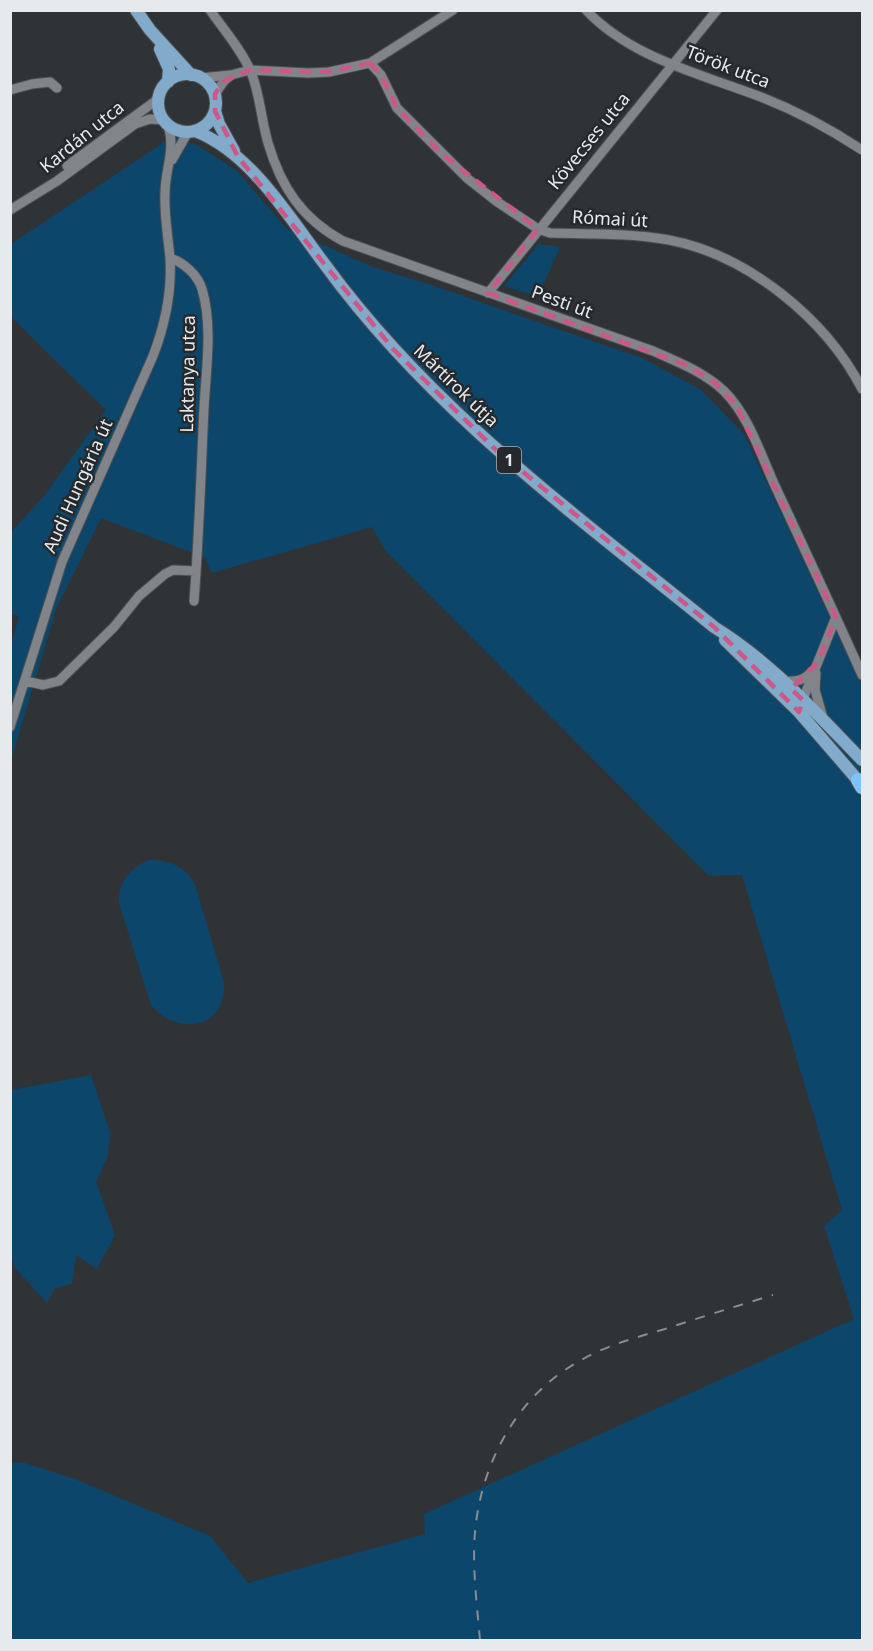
<svg xmlns="http://www.w3.org/2000/svg" width="873" height="1651" font-family="'Noto Sans',sans-serif">
<rect width="100%" height="100%" fill="#2f3336"/>
<path fill="#0d466b" d="M 172,137 L 197,145 L 237,171 L 287,229 L 373,267 L 431,285 L 642,358 L 700,389 L 744,434 L 862,686 L 862,1640 L 11,1640 L 11,1462 L 25,1463 L 75,1479 L 210,1536 L 248,1583 L 425,1534 L 424,1514 L 854,1319 L 824,1226 L 842,1210 L 742,875 L 709,876 L 385,550 L 372,527 L 212,573 L 204,557 L 101,518 L 57,607 L 11,760 L 11,645 L 19,617 L 11,614 L 11,532 L 44,496 L 106,410 L 11,317 L 11,244 Z
M 539,244 L 560,247 L 538,297 L 504,286 Z
M 149,860 C 171,860 187,867 196,887 L 224,983 C 226,1029 178,1037 151,1005 L 119,903 C 118,882 130,868 149,860 Z
M 91,1075 L 110,1133 L 108,1156 L 96,1182 L 115,1235 L 97,1269 L 76,1255 L 72,1284 L 55,1288 L 47,1303 L 14,1267 L 11,1253 L 11,1090 Z"/>
<g fill="none" stroke-linecap="round" stroke-linejoin="round">
<defs>
<path id="minor" d="M 210,10 C 224,30 241,49 251,72 C 260,94 261,119 268,143 C 281,187 302,219 343,241 L 653,351 C 678,362 704,372 724,391 C 750,417 761,456 776,488 C 805,550 834,612 862,675
M 586,10 C 631,58 701,74 761,97 C 797,111 830,129 862,150
M 370,63 L 381,75 L 397,108 L 468,179 L 496,201 L 538,229 L 550,233 C 589,234 629,233 669,240 C 748,255 826,319 862,389
M 200,78 L 231,75 L 250,70 L 308,73 L 329,72 L 370,63 L 453,10
M 10,90 L 32,84 L 50,82 L 57,88
M 215,94 L 224,81 L 231,75
M 172,160 L 188,132
M 67,166 L 158,99
M 10,210 L 57,181 L 135,124 L 150,119 L 163,120
M 170,258 C 183,262 198,275 202,289 C 213,326 206,370 204,408 C 201,472 199,537 194,601
M 488,293 L 717,10
M 816,673 L 815,690 L 823,718
M 26,681 L 43,685 L 59,681 L 114,627 L 139,596 L 165,574 L 173,570 L 196,571
M 783,681 C 795,682 804,681 812,671
M 801,704 L 836,617
M 10,727 L 62,562 L 153,356 C 165,325 172,292 170,258 C 168,236 164,215 165,193 C 165,170 176,148 168,126"/>
<path id="major" d="M 136,10 L 150,30 L 191,75
M 160,49 L 169,69 L 168,82
M158 103a29 29 0 1 1 58 0a29 29 0 1 1-58 0Z
M 215,111 L 219,124 L 234,151
M 195,131 C 252,153 290,219 326,266 C 432,411 576,515 714,627 C 771,662 816,713 862,760
M 725,640 L 799,712 L 862,785"/>
<path id="highway" d="M 858,780 L 862,787"/>
</defs>
<use href="#minor" stroke="#4d5053" stroke-width="11"/>
<use href="#major" stroke="#4d5053" stroke-width="14"/>
<use href="#highway" stroke="#4d5053" stroke-width="16"/>
<use href="#minor" stroke="#818589" stroke-width="9"/>
<use href="#major" stroke="#82aaca" stroke-width="12"/>
<use href="#highway" stroke="#82c3f6" stroke-width="14"/>
<path stroke="#898d8f" stroke-width="2" stroke-dasharray="10 10" stroke-linecap="butt" d="M 480,1640 C 477,1605 472,1567 475,1532 C 481,1464 516,1398 576,1363 C 604,1346 634,1338 665,1329 C 701,1317 737,1306 773,1295"/>
</g>
<path fill="none" stroke="#cd5786" stroke-width="4.5" stroke-dasharray="12 8" stroke-linejoin="round" d="M 370,63 L 381,75 L 397,108 L 442,154 L 538,229 L 488,293 L 686,365 L 713,381 L 736,405 L 836,617 L 818,662 L 791,689 L 803,700 L 799,712 L 714,627 L 496,450 L 393,349 L 238,157 L 215,111 L 215,94 L 224,81 L 250,70 L 329,72 Z"/>
<g text-anchor="middle" stroke-width="5" stroke-linejoin="round" paint-order="stroke">
<rect fill="#25292c" stroke="#adb0b2" stroke-width="1.5" x="497" y="447" width="24" height="26" rx="4.5"/>
<g font-size="16" font-weight="bold" fill="#e7eaec">
<text x="509" y="466">1</text>
</g>
<g font-size="18" fill="#e7eaec" stroke="#25292c">
<text transform="translate(728 67) rotate(21)" y="6">Török utca</text>
<text transform="translate(82 137) rotate(-39)" y="6">Kardán utca</text>
<text transform="translate(589 141) rotate(-51)" y="6">Kövecses utca</text>
<text transform="translate(610 219) rotate(3)" y="6">Római út</text>
<text transform="translate(562 302) rotate(20)" y="6">Pesti út</text>
<text transform="translate(188 374) rotate(-89)" y="6">Laktanya utca</text>
<text transform="translate(456 386) rotate(44)" y="6">Mártírok útja</text>
<text transform="translate(78 486) rotate(-66)" y="6">Audi Hungária út</text>
</g>
</g>
<rect width="873" height="1651" fill="none" stroke="#e7eaec" stroke-width="24"/>
</svg>
